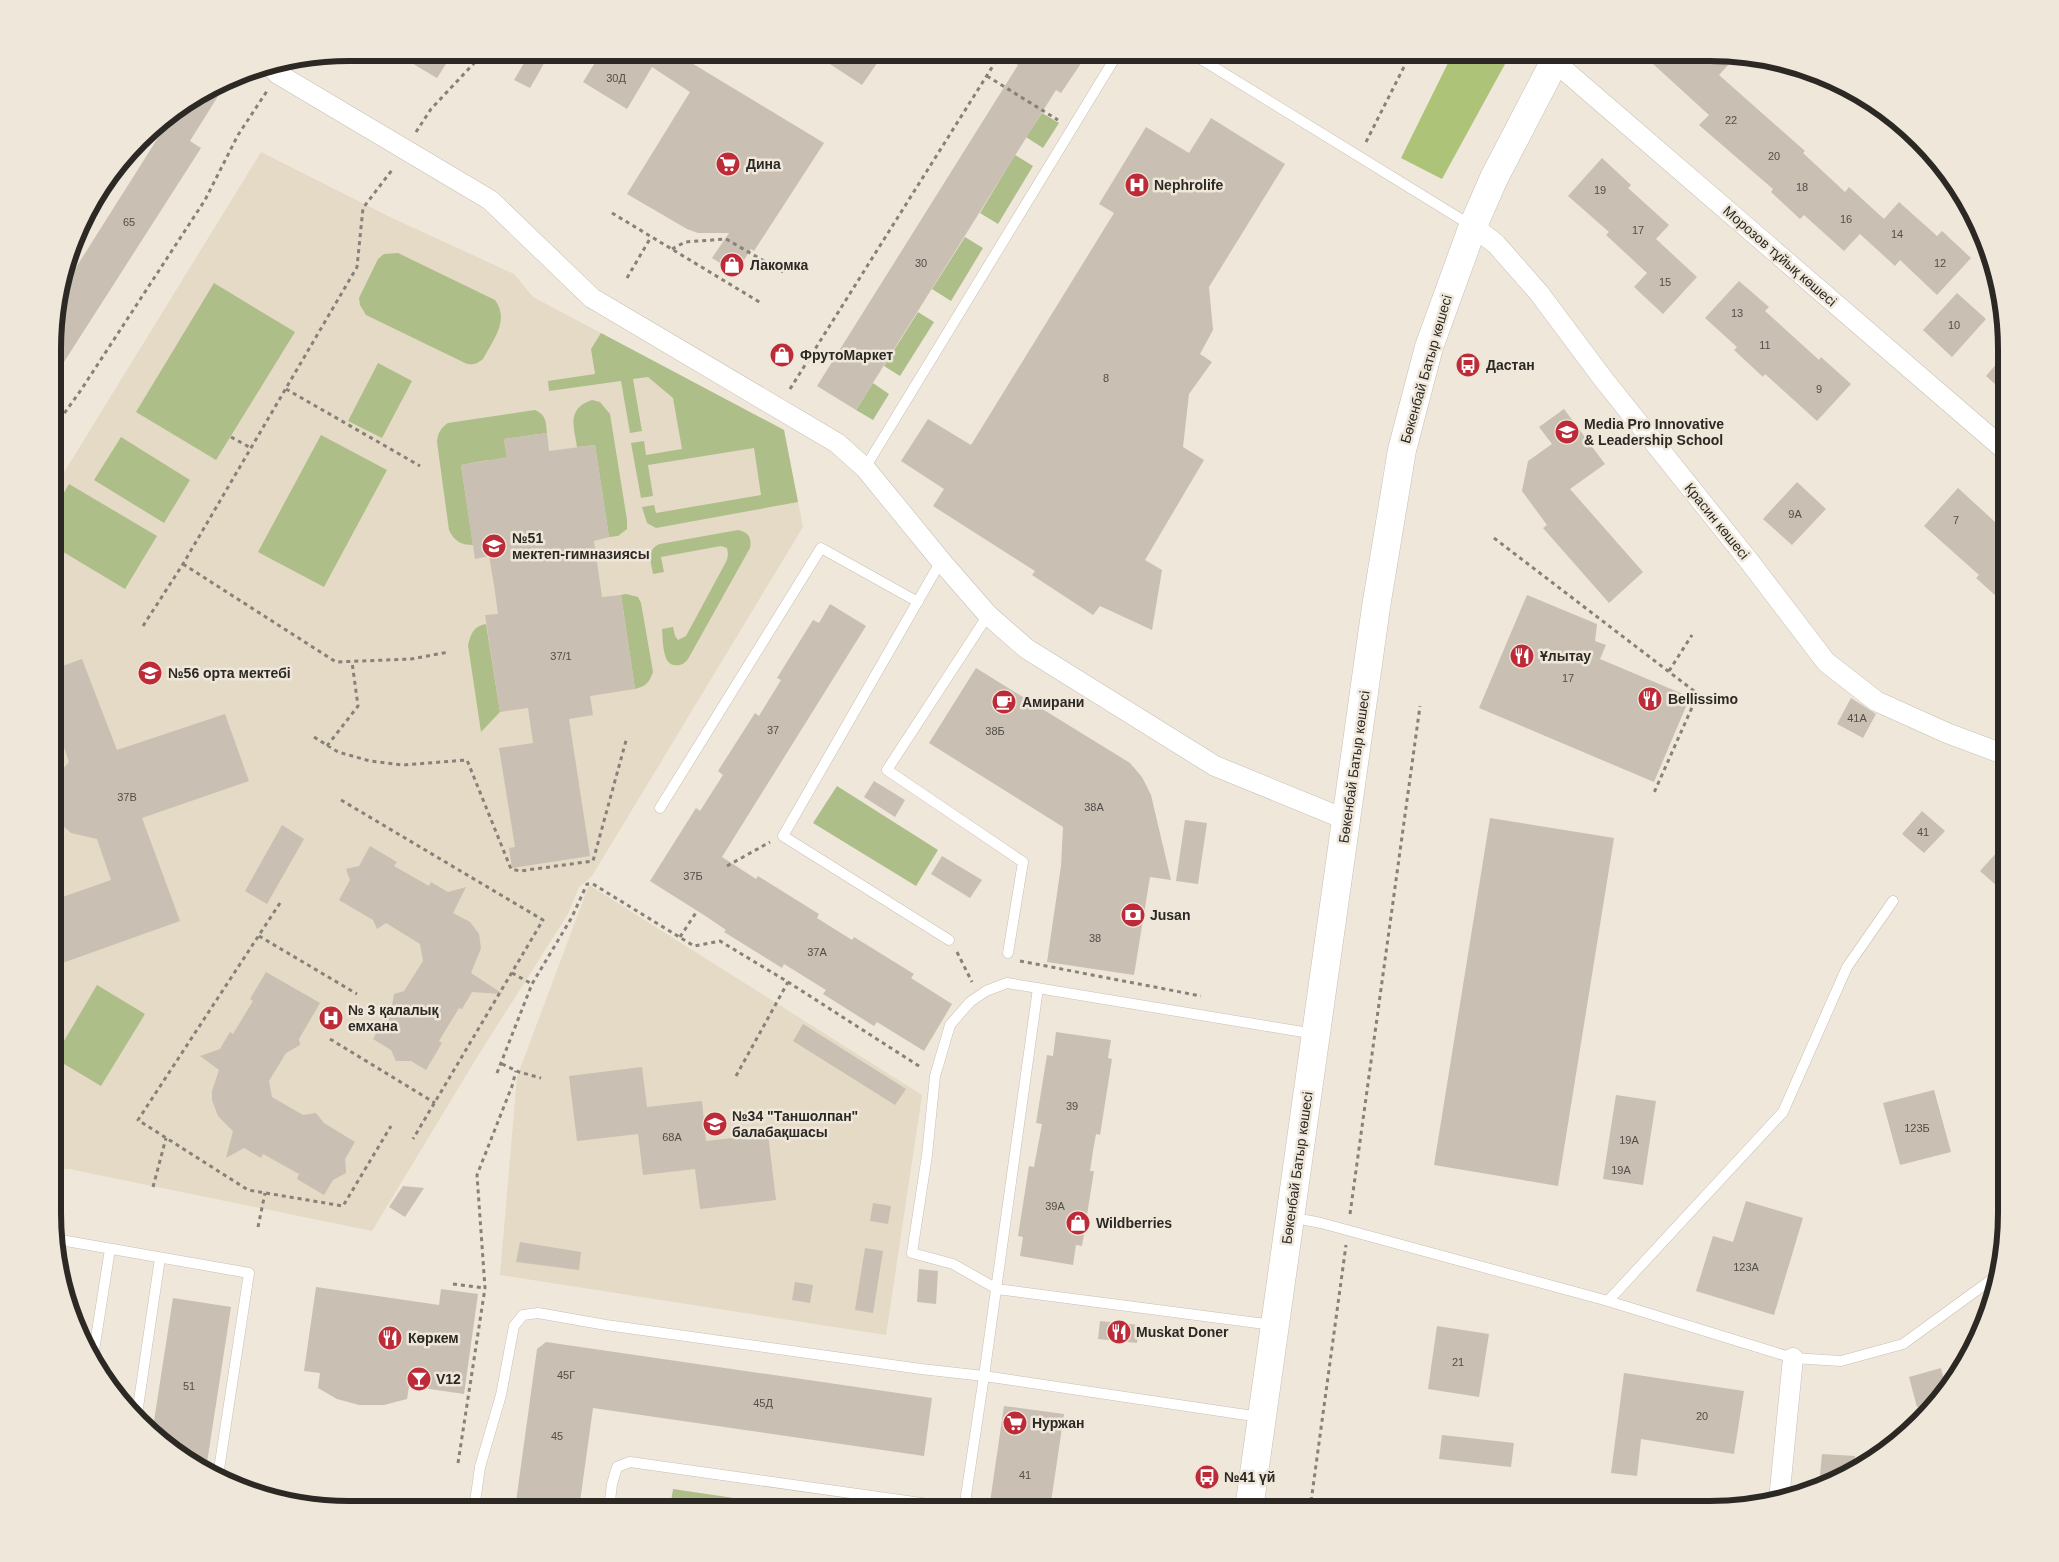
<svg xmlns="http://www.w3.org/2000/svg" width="2059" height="1562" font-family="Arial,sans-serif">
<rect width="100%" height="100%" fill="#efe7da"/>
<path fill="#e5dac6" d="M 261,152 L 390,217 L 514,274 L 533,297 L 784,430 L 803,527 L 592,876 L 579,887 L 568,914 L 479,1054 L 372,1231 L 69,1169 L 53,1169 L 55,487 Z
M 589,885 L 922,1095 L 886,1335 L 500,1275 L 517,1077 Z"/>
<path fill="#adbe89" d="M 1042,113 L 1059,123 L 1043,148 L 1026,137 Z
M 1015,155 L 1033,166 L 998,224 L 980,213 Z
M 965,237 L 983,248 L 951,301 L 932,289 Z
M 398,253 L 495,300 C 510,320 493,340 483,359 C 477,364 472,366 465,363 L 366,315 L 360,305 L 359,298 L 378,259 L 384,254 Z
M 214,283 L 295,332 L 216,460 L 136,412 Z
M 918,312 L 934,322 L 900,376 L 884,366 Z
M 601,333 L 784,430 L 798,502 L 656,528 L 647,523 L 642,507 L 654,505 L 656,513 L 761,495 L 754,448 L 648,465 L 653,496 L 641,498 L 631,443 L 644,441 L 646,455 L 682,449 L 673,398 L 648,377 L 633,379 L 642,431 L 630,433 L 621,381 L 549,391 L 548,381 L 595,374 L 591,349 Z
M 378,363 L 412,381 L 382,438 L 348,421 Z
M 873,383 L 889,394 L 873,420 L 856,410 Z
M 592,400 L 600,402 L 610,414 L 627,520 L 627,529 L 618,536 L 609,537 L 595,445 L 577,447 C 574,426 566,409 592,400 Z
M 535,410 C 546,415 546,421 547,433 L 504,439 L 508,463 L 488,460 L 461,465 L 473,545 C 461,545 454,541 449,530 L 437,442 C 438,432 441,428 448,423 Z
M 321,435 L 387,470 L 324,587 L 258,552 Z
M 121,437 L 190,480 L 164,523 L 94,480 Z
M 69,484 L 157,536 L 125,589 L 55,547 L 55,508 Z
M 738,530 C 748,532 752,537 750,548 L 688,659 C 684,664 681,666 674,665 C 662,664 663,638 662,629 L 673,627 L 675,636 L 678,640 L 686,636 L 727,560 L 728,554 L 727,548 L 721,546 L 661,557 L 664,572 L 653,574 C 651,562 646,549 660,544 Z
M 626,594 L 638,597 L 641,603 L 653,672 C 649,683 646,686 635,689 L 621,595 Z
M 486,624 L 500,712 L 481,732 L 468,645 C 471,633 474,626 486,624 Z
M 837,786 L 938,850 L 916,886 L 813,823 Z
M 97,985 L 145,1014 L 101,1086 L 54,1058 Z
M 673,1489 L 775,1504 L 774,1509 L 670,1509 Z"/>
<path fill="#acc378" d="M 1453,53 L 1511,53 L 1442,179 L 1401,158 Z"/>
<path fill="#c9bfb3" d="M 395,53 L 453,53 L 437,78 Z
M 530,53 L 550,53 L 530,88 L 514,80 Z
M 601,53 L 675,53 L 824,143 L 754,251 L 751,249 L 736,273 L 712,258 L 729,233 L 698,233 L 687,229 L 627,194 L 690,92 L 652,67 L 627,109 L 583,82 Z
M 813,53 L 884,53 L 862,85 Z
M 998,53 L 1088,53 L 1061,93 L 1056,90 L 856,410 L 817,386 L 1018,65 Z
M 1641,53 L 1716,53 L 1729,64 L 1719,75 L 1805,151 L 1803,153 L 1845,192 L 1849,187 L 1884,219 L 1899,202 L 1937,236 L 1942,231 L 1971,258 L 1937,295 L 1900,260 L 1895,266 L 1860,234 L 1844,251 L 1804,215 L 1800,219 L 1771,192 L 1773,189 L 1699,125 L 1709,115 Z
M 225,85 L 190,141 L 201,148 L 55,376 L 55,310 L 63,288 L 161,133 L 153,127 Z
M 1211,118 L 1285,164 L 1209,287 L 1213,330 L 1200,354 L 1212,362 L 1189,394 L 1183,447 L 1204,460 L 1145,560 L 1162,570 L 1152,630 L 1100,606 L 1093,615 L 1032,575 L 1035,571 L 933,506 L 944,489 L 901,461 L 928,419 L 971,445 L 1114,213 L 1099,204 L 1146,127 L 1189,153 Z
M 1602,158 L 1631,185 L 1628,188 L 1669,225 L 1656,239 L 1697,277 L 1663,314 L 1634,287 L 1647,273 L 1606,235 L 1609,232 L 1568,196 Z
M 1739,281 L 1769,307 L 1765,311 L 1819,360 L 1821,357 L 1851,384 L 1817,421 L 1765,374 L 1763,377 L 1734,350 L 1737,347 L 1705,318 Z
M 1957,293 L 1986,319 L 1952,357 L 1923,330 Z
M 2006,353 L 2006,394 L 1986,376 Z
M 1564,409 L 1605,464 L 1570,489 L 1643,572 L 1609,603 L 1543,528 L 1547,525 L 1522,491 L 1528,461 L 1552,444 L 1539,427 Z
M 547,433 L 549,451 L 595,445 L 609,537 L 594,541 L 602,597 L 621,595 L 635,689 L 590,696 L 593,715 L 569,719 L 590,856 L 512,868 L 509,848 L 515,847 L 499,748 L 533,743 L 528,708 L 500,712 L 485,615 L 498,614 L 494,585 L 489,556 L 475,559 L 461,465 L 507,457 L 504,439 Z
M 1797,482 L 1826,509 L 1792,545 L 1763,519 Z
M 1958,488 L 2006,532 L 2006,605 L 1976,578 L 1979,575 L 1924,526 Z
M 1527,595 L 1597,624 L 1595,641 L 1606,645 L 1600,659 L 1690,697 L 1654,782 L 1479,708 Z
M 830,604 L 866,626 L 722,857 L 756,879 L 758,876 L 819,914 L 817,918 L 852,940 L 854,937 L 914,974 L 911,978 L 952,1004 L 924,1051 L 877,1022 L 874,1026 L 823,994 L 826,990 L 784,964 L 782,968 L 724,932 L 726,930 L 707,917 L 650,881 L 696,808 L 700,811 L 723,775 L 718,771 L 755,713 L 759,716 L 781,680 L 777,678 L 813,620 L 819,623 Z
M 82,659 L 117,750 L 225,714 L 249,781 L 142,818 L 180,921 L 54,966 L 54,900 L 111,880 L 97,839 L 71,833 L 55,819 L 54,814 L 54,779 L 69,762 L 60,736 L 54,738 L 54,669 Z
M 976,668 L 1130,763 L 1142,777 L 1151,795 L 1171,880 L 1150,877 L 1134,975 L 1047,962 L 1061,866 L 1063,827 L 929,743 Z
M 1851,698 L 1876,714 L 1863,738 L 1837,724 Z
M 874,781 L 905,800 L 895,817 L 864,797 Z
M 1922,811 L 1945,831 L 1924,853 L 1902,834 Z
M 1490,818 L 1614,838 L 1558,1186 L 1434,1165 Z
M 1185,820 L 1207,823 L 1198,884 L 1176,881 Z
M 282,825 L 304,839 L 267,904 L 245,891 Z
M 2006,842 L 2006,894 L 1980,871 Z
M 370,846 L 397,862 L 394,866 L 429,886 L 431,882 L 448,892 L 466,887 L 453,913 L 470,922 L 479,934 L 481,948 L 471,973 L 503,994 L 472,992 L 462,1009 L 459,1008 L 439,1041 L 442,1043 L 426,1070 L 411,1061 L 396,1061 L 391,1050 L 373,1039 L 392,1006 L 394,994 L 404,991 L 423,961 L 420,944 L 386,923 L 377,929 L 373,920 L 339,900 L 350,880 L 346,869 L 359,866 Z
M 942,856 L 982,880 L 970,898 L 931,874 Z
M 266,972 L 320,1003 L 299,1039 L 300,1045 L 286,1053 L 269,1081 L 272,1097 L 303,1115 L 316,1113 L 324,1123 L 355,1142 L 345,1159 L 346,1173 L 333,1180 L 324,1195 L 297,1179 L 299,1174 L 263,1154 L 261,1158 L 244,1148 L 226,1158 L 233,1131 L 218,1116 L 212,1100 L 212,1091 L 219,1070 L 200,1056 L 220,1049 L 230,1032 L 233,1034 L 253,1001 L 250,999 Z
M 803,1024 L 906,1089 L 895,1105 L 793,1041 Z
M 1056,1032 L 1111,1040 L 1108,1058 L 1112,1059 L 1100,1135 L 1096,1134 L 1093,1151 L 1090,1171 L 1094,1171 L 1082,1246 L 1076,1245 L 1073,1265 L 1020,1256 L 1023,1237 L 1018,1236 L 1029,1166 L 1034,1167 L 1042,1124 L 1036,1123 L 1047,1055 L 1053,1056 Z
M 642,1067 L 647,1107 L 702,1101 L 706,1141 L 768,1134 L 776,1200 L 700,1209 L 695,1169 L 643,1175 L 638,1134 L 577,1141 L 569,1076 Z
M 1934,1090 L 1951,1152 L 1900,1165 L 1883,1103 Z
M 1616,1095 L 1656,1101 L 1643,1185 L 1603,1179 Z
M 403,1186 L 424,1188 L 405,1217 L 389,1207 Z
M 1746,1201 L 1803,1218 L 1774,1315 L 1696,1291 L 1713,1236 L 1733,1242 Z
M 873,1203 L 891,1206 L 888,1224 L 870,1221 Z
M 520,1242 L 581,1252 L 579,1270 L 516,1262 Z
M 865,1248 L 883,1251 L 873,1313 L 855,1310 Z
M 919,1269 L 938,1271 L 936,1304 L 917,1302 Z
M 795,1282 L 813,1285 L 810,1303 L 792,1300 Z
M 316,1287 L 439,1305 L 441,1289 L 478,1294 L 464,1394 L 409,1386 L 407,1399 L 384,1405 L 359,1405 L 337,1399 L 318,1388 L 320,1373 L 304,1371 Z
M 173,1298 L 231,1307 L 206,1469 L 152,1434 Z
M 1100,1321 L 1139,1325 L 1137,1343 L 1098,1339 Z
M 1437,1326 L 1489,1334 L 1479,1397 L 1428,1389 Z
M 546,1342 L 932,1398 L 924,1456 L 593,1408 L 579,1509 L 515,1509 L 537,1349 Z
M 1941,1368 L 1946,1388 L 1937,1402 L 1917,1407 L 1909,1377 Z
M 1624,1373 L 1744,1391 L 1734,1454 L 1641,1439 L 1637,1476 L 1611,1473 Z
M 1004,1406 L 1064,1414 L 1050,1509 L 989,1509 Z
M 1442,1435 L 1514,1443 L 1511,1467 L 1439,1459 Z
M 1822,1454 L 1855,1456 L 1854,1469 L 1841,1479 L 1819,1486 Z"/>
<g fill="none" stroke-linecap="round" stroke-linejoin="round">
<defs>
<path id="service" d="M 1191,53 L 1472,226
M 865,468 L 1118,53
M 941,561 L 783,836 L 949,940
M 988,615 L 887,770 L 1023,862 L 1008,953
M 660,808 L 821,548 L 918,602
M 1290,1217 L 1321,1223 L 1608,1301 L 1793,1358 L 1841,1361 L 1903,1344 L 1995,1277
M 55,1239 L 249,1273 L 218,1476
M 1608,1301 L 1783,1112 L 1847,967 L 1893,901
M 1273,1325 L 997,1289 L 953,1264 L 912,1253 L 927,1155 L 935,1076 L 950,1025 L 970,1002 L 986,991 L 1007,983 L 1315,1034
M 93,1357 L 110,1249
M 137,1414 L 160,1258
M 474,1509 L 480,1467 L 501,1395 L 514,1326 L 523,1315 L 538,1313 L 606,1325 L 921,1369 L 984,1376 L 1038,988
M 609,1509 L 612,1484 L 617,1467 L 630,1462 L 964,1509
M 964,1509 L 984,1376 L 1260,1417"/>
<path id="minor" d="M 1555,62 L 2006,451
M 270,66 L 278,74 L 490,200 L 592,298 L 837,443 L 865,468 L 941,561 L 988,615 L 1027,649 L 1215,766 L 1347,820
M 1473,226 L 1496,244 L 1539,293 L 1604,380 L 1749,561 L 1826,662 L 1876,701 L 1947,733 L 2006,755
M 1779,1500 L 1793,1358"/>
<path id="secondary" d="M 1249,1509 L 1376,607 L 1402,450 L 1429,347 L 1473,226 L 1494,178 L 1559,53"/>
</defs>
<use href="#service" stroke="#c7bfb3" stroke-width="11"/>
<use href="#minor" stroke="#c7bfb3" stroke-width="21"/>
<use href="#secondary" stroke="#c7bfb3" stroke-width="29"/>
<path stroke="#878179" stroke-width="3" stroke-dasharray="4 4" stroke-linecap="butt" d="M 987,76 L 1058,120
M 416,132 L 431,109 L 477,60 L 480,53
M 1366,142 L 1411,53
M 612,213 L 761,303
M 672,249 L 685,242 L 726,239 L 783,272
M 627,278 L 651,237
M 286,389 L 420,466
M 790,389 L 1001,53
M 55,426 L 81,390 L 205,200 L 238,135 L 267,91
M 231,437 L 251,448
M 1494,538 L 1698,694 L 1653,795
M 183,564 L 336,662 L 411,659 L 449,652
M 143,626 L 183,564 L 357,267 L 363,208 L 392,170
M 1669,671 L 1692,635
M 314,737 L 338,752 L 370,761 L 403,765 L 467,760 L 511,869 L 520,871 L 593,861 L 627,737
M 327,746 L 358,706 L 352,662
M 341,800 L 543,920 L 413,1139
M 727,866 L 770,842
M 280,903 L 138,1120 L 248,1190 L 343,1206 L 391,1126
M 259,936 L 357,994
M 680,937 L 697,911
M 957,952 L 972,982
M 1020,961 L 1201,996
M 512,973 L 532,984
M 330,1039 L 435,1103
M 502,1064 L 519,1072 L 541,1078
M 497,1073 L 532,984 L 572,917 L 587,884 L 593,884 L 694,946 L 720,941 L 788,982 L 922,1068
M 736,1076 L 788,982
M 153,1187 L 166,1138
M 1350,1214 L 1420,706
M 258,1227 L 265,1193
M 453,1284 L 485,1288
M 458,1463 L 485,1288 L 477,1175 L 512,1086 L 516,1071
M 1310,1509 L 1346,1245"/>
<use href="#service" stroke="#fff" stroke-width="10"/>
<use href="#minor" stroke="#fff" stroke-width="20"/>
<use href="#secondary" stroke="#fff" stroke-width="28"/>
</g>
<defs>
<symbol id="supermarket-disc" viewBox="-11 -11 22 22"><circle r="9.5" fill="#bc2b37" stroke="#efe7da"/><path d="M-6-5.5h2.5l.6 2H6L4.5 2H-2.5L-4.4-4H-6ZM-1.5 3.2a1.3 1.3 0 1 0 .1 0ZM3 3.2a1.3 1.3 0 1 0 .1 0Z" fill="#fff"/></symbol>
<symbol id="hospital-disc" viewBox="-11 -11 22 22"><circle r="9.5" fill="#bc2b37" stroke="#efe7da"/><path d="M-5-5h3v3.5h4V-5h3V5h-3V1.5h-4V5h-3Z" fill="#fff"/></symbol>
<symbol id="shop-disc" viewBox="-11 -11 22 22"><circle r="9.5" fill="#bc2b37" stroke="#efe7da"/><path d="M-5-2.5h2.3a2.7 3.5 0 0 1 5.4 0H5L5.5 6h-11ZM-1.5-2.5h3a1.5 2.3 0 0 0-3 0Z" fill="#fff"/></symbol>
<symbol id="bus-disc" viewBox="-11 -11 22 22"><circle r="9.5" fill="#bc2b37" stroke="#efe7da"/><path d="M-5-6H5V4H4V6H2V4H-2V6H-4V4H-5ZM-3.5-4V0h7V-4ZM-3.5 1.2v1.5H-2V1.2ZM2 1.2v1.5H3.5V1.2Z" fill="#fff"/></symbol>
<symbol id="school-disc" viewBox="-11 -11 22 22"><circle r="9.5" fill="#bc2b37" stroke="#efe7da"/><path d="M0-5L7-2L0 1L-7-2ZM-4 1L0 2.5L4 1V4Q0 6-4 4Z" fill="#fff"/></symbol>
<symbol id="restaurant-disc" viewBox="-11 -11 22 22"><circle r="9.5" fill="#bc2b37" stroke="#efe7da"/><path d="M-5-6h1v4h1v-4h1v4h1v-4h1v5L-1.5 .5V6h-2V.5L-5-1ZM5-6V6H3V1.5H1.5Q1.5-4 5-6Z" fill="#fff"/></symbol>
<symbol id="cafe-disc" viewBox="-11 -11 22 22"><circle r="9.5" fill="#bc2b37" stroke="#efe7da"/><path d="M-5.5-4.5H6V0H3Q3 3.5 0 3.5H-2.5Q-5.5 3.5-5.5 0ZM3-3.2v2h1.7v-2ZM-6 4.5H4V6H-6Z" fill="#fff"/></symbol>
<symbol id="bank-disc" viewBox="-11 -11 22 22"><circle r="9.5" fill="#bc2b37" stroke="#efe7da"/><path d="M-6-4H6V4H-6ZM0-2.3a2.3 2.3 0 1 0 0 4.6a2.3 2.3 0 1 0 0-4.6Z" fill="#fff"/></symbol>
<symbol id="bar-disc" viewBox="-11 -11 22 22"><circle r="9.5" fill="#bc2b37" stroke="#efe7da"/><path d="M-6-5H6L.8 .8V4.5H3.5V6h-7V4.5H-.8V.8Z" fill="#fff"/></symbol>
</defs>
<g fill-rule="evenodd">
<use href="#supermarket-disc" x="714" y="150" width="28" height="28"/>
<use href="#hospital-disc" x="1123" y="171" width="28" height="28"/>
<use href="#shop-disc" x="718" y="251" width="28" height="28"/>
<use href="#shop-disc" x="768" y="341" width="28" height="28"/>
<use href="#bus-disc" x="1454" y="351" width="28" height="28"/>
<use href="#school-disc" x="1553" y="418" width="28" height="28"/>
<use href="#school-disc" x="480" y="532" width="28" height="28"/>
<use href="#restaurant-disc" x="1508" y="642" width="28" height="28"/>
<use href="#school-disc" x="136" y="659" width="28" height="28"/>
<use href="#restaurant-disc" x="1636" y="685" width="28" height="28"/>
<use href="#cafe-disc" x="990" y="688" width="28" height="28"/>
<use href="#bank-disc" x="1119" y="901" width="28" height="28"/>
<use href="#hospital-disc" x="317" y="1004" width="28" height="28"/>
<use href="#school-disc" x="701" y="1110" width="28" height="28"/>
<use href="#shop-disc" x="1064" y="1209" width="28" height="28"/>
<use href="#restaurant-disc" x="1105" y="1318" width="28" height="28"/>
<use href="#restaurant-disc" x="376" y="1324" width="28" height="28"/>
<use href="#bar-disc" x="405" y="1365" width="28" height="28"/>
<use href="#supermarket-disc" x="1001" y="1409" width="28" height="28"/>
<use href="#bus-disc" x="1193" y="1463" width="28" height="28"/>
</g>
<g text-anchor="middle" stroke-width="5" stroke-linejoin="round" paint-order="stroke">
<g font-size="11" fill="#534e48">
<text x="616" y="82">30Д</text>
<text x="1731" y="124">22</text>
<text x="1774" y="160">20</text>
<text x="1802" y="191">18</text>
<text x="1600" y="194">19</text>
<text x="1846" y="223">16</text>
<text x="129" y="226">65</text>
<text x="1638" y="234">17</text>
<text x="1897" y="238">14</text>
<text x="921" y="267">30</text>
<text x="1940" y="267">12</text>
<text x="1665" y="286">15</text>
<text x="1737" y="317">13</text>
<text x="1954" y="329">10</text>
<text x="1765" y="349">11</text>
<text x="1106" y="382">8</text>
<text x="1819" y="393">9</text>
<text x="1795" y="518">9А</text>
<text x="1956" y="524">7</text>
<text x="561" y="660">37/1</text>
<text x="1568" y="682">17</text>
<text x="1857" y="722">41А</text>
<text x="773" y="734">37</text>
<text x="995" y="735">38Б</text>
<text x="127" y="801">37В</text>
<text x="1094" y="811">38А</text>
<text x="1923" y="836">41</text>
<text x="693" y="880">37Б</text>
<text x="1095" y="942">38</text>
<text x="817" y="956">37А</text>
<text x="1072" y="1110">39</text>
<text x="1917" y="1132">123Б</text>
<text x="672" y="1141">68А</text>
<text x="1629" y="1144">19А</text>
<text x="1621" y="1174">19А</text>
<text x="1055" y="1210">39А</text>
<text x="1746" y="1271">123А</text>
<text x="1458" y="1366">21</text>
<text x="566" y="1379">45Г</text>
<text x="189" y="1390">51</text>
<text x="763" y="1407">45Д</text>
<text x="1702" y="1420">20</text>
<text x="557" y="1440">45</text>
<text x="1025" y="1479">41</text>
</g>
<g font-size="14" font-weight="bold" fill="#2c2924" stroke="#efe7da" text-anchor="start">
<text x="746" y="169">Дина</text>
<text x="1154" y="190">Nephrolife</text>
<text x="750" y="270">Лакомка</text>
<text x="800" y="360">ФрутоМаркет</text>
<text x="1486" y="370">Дастан</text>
<text x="1584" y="429">Media Pro Innovative<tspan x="1584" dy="16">&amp; Leadership School</tspan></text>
<text x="512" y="543">№51<tspan x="512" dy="16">мектеп-гимназиясы</tspan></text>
<text x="1540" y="661">Ұлытау</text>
<text x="168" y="678">№56 орта мектебі</text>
<text x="1668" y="704">Bellissimo</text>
<text x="1022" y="707">Амирани</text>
<text x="1150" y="920">Jusan</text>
<text x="348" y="1015">№ 3 қалалық<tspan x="348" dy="16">емхана</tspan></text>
<text x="732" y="1121">№34 "Таншолпан"<tspan x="732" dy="16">балабақшасы</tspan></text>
<text x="1096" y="1228">Wildberries</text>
<text x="1136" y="1337">Muskat Doner</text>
<text x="408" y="1343">Көркем</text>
<text x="436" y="1384">V12</text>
<text x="1032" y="1428">Нуржан</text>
<text x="1224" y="1482">№41 үй</text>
</g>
<g font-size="14" fill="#2c2924" stroke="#efe7da">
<text transform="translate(1780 256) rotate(41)" y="5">Морозов тұйық көшесі</text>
<text transform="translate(1426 369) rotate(-74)" y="5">Бөкенбай Батыр көшесі</text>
<text transform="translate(1717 521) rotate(51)" y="5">Красин көшесі</text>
<text transform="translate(1354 767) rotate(-82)" y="5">Бөкенбай Батыр көшесі</text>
<text transform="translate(1297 1168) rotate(-82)" y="5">Бөкенбай Батыр көшесі</text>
</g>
</g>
<path d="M0 0H2059V1562H0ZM349 61H1710A288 288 0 0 1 1998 349V1213A288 288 0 0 1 1710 1501H349A288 288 0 0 1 61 1213V349A288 288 0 0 1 349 61Z" fill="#efe7da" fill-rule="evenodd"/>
<path fill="none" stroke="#2c2924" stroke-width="6" d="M349 61H1710A288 288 0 0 1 1998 349V1213A288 288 0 0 1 1710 1501H349A288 288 0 0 1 61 1213V349A288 288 0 0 1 349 61Z"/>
</svg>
